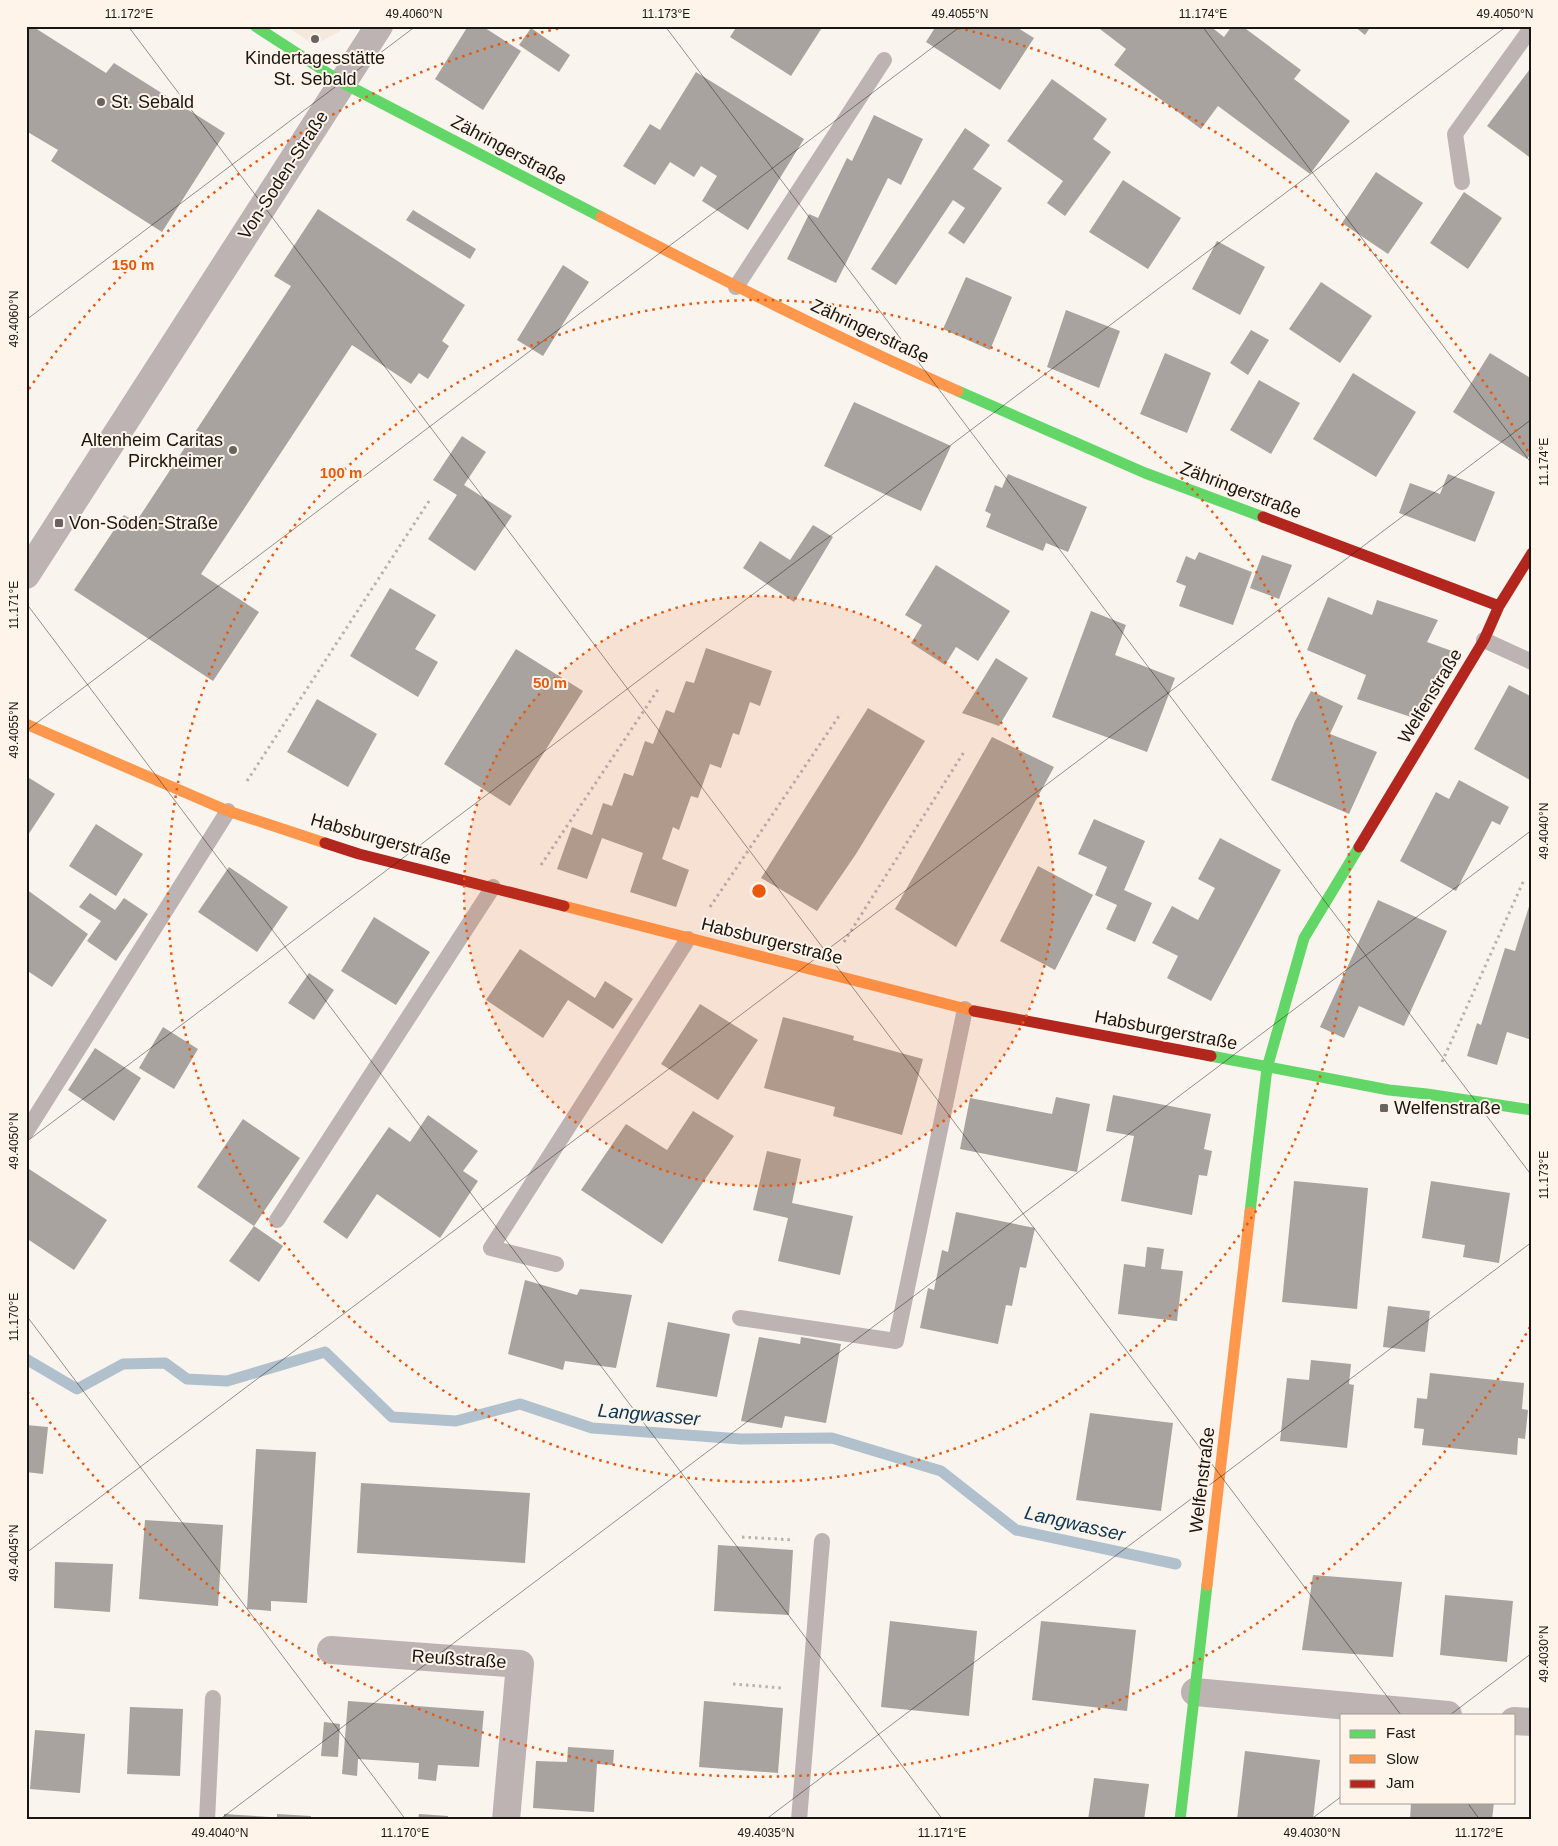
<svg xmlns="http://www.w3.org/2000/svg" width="1558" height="1846" font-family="Helvetica,sans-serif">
<rect width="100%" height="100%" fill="#faf4ee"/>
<path fill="#f5e9dc" d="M 286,26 L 343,26 L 339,32 L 314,45 Z"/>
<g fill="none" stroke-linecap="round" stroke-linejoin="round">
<path stroke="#b0c0cc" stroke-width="11" d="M 26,1359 L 77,1389 L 123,1364 L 165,1363 L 187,1379 L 227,1381 L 325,1352 L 392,1417 L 456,1421 L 520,1404 L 592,1428 L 741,1439 L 832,1438 L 941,1471 L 1016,1530 L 1176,1564"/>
</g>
<path fill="#a8a39e" d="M 26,26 L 32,26 L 106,73 L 114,63 L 225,133 L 162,232 L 51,161 L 58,150 L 26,131 Z
M 468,26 L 482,26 L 521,51 L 483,110 L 435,79 Z
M 737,26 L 823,26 L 791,76 L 730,37 Z
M 936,26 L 1015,26 L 1034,38 L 1000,90 L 926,42 Z
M 1096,26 L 1210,26 L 1224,37 L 1232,26 L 1242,26 L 1301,70 L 1294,79 L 1350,121 L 1310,174 L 1218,106 L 1201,129 L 1114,65 L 1126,49 Z
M 1354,26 L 1371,26 L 1365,35 Z
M 531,28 L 570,55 L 559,72 L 519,45 Z
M 1530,69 L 1532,70 L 1532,159 L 1487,126 Z
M 696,72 L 804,139 L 748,230 L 702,201 L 717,176 L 701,166 L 694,177 L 670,162 L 655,185 L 623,166 L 650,124 L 660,130 Z
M 1052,79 L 1107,119 L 1093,139 L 1111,152 L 1065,216 L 1047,203 L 1063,181 L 1007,141 Z
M 874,115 L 923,139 L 901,185 L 888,178 L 836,283 L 787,259 L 809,214 L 818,218 L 847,158 L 852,161 Z
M 965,128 L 990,145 L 973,169 L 1002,188 L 964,244 L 948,233 L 965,208 L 953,200 L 896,285 L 871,269 Z
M 1376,172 L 1423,203 L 1388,254 L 1342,223 Z
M 1123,180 L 1181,218 L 1148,269 L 1089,232 Z
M 1464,192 L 1502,218 L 1468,269 L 1430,243 Z
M 318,209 L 465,305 L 442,341 L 449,346 L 428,379 L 419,373 L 411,384 L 352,345 L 201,574 L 259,612 L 213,681 L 74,590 L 124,515 L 136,522 L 291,286 L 274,276 Z
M 413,210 L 476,249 L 470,259 L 406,220 Z
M 1217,241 L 1265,267 L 1240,315 L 1192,289 Z
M 563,265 L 589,282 L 543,356 L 517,340 Z
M 966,277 L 1012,297 L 990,350 L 943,329 Z
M 1321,282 L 1372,316 L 1340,363 L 1289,329 Z
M 1066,310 L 1120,331 L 1099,388 L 1047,367 Z
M 1251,330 L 1269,340 L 1248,375 L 1230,363 Z
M 1165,353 L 1211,373 L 1187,433 L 1140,414 Z
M 1490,353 L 1532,379 L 1532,452 L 1527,459 L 1453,412 Z
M 1353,373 L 1416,412 L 1376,477 L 1313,439 Z
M 1259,380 L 1300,403 L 1271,454 L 1230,430 Z
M 854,402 L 951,446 L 921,511 L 824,466 Z
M 462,436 L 486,452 L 464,485 L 512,516 L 475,571 L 428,539 L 457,495 L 433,480 Z
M 1008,474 L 1087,507 L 1068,552 L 1046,543 L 1043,551 L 986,527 L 991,514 L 985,511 L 995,485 L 1002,488 Z
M 1448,474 L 1495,492 L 1475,542 L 1399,513 L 1410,483 L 1440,494 Z
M 813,525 L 833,537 L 794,602 L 743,568 L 760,541 L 790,560 Z
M 1199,552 L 1252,572 L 1233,625 L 1179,606 L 1186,586 L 1176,582 L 1186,556 L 1195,560 Z
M 1262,555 L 1292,565 L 1279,599 L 1250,588 Z
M 936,565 L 1010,611 L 978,661 L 956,647 L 945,665 L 911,643 L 922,625 L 905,615 Z
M 390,588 L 436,615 L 415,649 L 438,662 L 418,697 L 350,656 Z
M 1328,597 L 1372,615 L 1377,600 L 1438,620 L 1427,642 L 1452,651 L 1420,720 L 1357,699 L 1366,675 L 1307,650 Z
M 1091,611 L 1126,625 L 1115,655 L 1175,678 L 1147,752 L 1052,717 Z
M 706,648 L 772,671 L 760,706 L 750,702 L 739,735 L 733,733 L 721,768 L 710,764 L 698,798 L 691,796 L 679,830 L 673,827 L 662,859 L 689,870 L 676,907 L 630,892 L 643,853 L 602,838 L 587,879 L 557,869 L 572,827 L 592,835 L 603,803 L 612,806 L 624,773 L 633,776 L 645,741 L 653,744 L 666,710 L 674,713 L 686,681 L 694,683 Z
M 516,649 L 583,691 L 510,806 L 444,764 Z
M 996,658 L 1028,678 L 999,726 L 962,713 Z
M 1509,685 L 1532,697 L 1532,777 L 1530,780 L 1474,749 Z
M 1311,691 L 1343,706 L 1330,734 L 1377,752 L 1349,814 L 1271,780 L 1295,721 Z
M 317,699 L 377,734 L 348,787 L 287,752 Z
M 868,708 L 925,741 L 856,854 L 817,911 L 761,878 Z
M 992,737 L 1054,767 L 956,947 L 895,909 Z
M 26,776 L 55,794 L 26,838 Z
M 1459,780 L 1509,807 L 1500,825 L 1492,821 L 1456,891 L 1400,861 L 1436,792 L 1449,799 Z
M 1094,819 L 1145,841 L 1124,890 L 1152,903 L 1135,942 L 1106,929 L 1117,905 L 1095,895 L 1107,867 L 1078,854 Z
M 96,824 L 143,854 L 116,896 L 69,866 Z
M 1220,838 L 1281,870 L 1211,1001 L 1167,978 L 1178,956 L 1152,943 L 1172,906 L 1198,920 L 1215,888 L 1198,879 Z
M 1038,866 L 1093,895 L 1055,970 L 1000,941 Z
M 229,867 L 288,907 L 257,952 L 198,912 Z
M 26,889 L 88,934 L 52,987 L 26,970 Z
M 90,893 L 115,910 L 124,898 L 148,914 L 116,961 L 87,941 L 101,921 L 79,907 Z
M 1532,897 L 1532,1040 L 1507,1032 L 1497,1065 L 1467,1056 L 1477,1023 L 1481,1025 L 1505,948 L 1515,951 Z
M 1378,900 L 1447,931 L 1404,1026 L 1359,1006 L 1344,1038 L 1320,1027 Z
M 374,917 L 430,952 L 396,1005 L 341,971 Z
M 520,949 L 595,998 L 605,981 L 633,999 L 613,1029 L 568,1000 L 543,1038 L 486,1000 Z
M 309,973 L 334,990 L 314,1020 L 288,1003 Z
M 700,1004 L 758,1040 L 718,1100 L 661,1064 Z
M 783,1017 L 854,1036 L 853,1040 L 923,1059 L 902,1135 L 833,1116 L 835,1107 L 764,1088 Z
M 163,1027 L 198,1049 L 174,1089 L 139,1068 Z
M 95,1048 L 141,1078 L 114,1121 L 68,1090 Z
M 1113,1095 L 1211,1114 L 1204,1149 L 1212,1151 L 1207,1176 L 1199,1175 L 1192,1215 L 1121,1201 L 1134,1136 L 1106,1131 Z
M 1056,1097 L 1090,1104 L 1077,1172 L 960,1149 L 970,1098 L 1052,1114 Z
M 693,1111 L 734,1136 L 662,1244 L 581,1190 L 626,1124 L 667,1150 Z
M 428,1115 L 478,1151 L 463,1171 L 478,1181 L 440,1238 L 377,1194 L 347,1239 L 323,1222 L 389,1127 L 410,1142 Z
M 243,1119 L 300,1158 L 254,1226 L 197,1187 Z
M 767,1151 L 801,1159 L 792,1203 L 853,1216 L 840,1275 L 778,1261 L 788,1218 L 753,1210 Z
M 26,1167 L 107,1220 L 74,1270 L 26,1238 Z
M 1294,1181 L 1368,1188 L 1357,1309 L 1282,1302 Z
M 1431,1181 L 1510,1193 L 1499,1263 L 1463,1257 L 1465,1245 L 1422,1238 Z
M 956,1212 L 1035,1228 L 1026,1268 L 1020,1267 L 1012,1306 L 1006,1305 L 998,1344 L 920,1328 L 928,1288 L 934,1290 L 942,1250 L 948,1252 Z
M 254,1226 L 283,1246 L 259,1282 L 229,1261 Z
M 1147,1247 L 1164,1249 L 1161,1269 L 1183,1271 L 1177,1321 L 1118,1314 L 1124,1264 L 1145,1267 Z
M 525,1280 L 577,1295 L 580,1289 L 632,1295 L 616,1368 L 565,1361 L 563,1370 L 508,1354 Z
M 1388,1306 L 1430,1311 L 1425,1352 L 1383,1347 Z
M 668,1322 L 730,1334 L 717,1397 L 656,1387 Z
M 759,1337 L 800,1344 L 801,1337 L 841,1344 L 826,1423 L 785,1416 L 782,1428 L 741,1421 Z
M 1311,1360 L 1351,1364 L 1349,1384 L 1354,1385 L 1347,1448 L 1280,1441 L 1287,1378 L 1309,1380 Z
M 1430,1373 L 1524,1383 L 1522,1409 L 1528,1410 L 1525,1439 L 1518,1438 L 1517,1455 L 1422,1445 L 1424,1429 L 1414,1428 L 1417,1398 L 1427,1399 Z
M 1090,1413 L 1173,1423 L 1161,1511 L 1076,1500 Z
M 26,1425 L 48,1427 L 43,1474 L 26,1472 Z
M 256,1449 L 316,1452 L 307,1603 L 271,1601 L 271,1611 L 247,1609 Z
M 361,1483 L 530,1493 L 525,1563 L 357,1553 Z
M 145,1520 L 223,1525 L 218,1606 L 139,1599 Z
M 718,1545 L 793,1550 L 789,1615 L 714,1611 Z
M 55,1562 L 113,1564 L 110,1612 L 54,1608 Z
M 1313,1575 L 1402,1582 L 1393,1657 L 1302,1650 Z
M 1445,1595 L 1513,1601 L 1507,1662 L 1440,1655 Z
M 890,1621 L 977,1631 L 969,1716 L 881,1707 Z
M 1041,1621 L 1136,1630 L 1127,1711 L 1032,1700 Z
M 348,1701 L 484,1711 L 479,1767 L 438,1765 L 436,1781 L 418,1779 L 419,1763 L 358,1759 L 357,1776 L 342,1774 Z
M 704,1701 L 783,1708 L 778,1773 L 699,1767 Z
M 130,1707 L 183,1709 L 180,1776 L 127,1774 Z
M 324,1722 L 340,1724 L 338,1757 L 321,1756 Z
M 35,1730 L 85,1734 L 80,1793 L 30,1789 Z
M 568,1747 L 614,1750 L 613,1765 L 597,1764 L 594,1812 L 533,1808 L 536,1761 L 567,1762 Z
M 1245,1751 L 1320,1760 L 1313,1820 L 1237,1820 Z
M 1094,1778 L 1149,1784 L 1144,1820 L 1088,1820 Z
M 1411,1802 L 1494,1802 L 1492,1820 L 1410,1820 Z
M 224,1814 L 270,1817 L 270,1820 L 224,1820 Z
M 277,1814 L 311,1816 L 311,1820 L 277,1820 Z
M 419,1814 L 448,1816 L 448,1820 L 418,1820 Z"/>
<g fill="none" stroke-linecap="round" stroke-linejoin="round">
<path stroke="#b9b2b1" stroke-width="3" stroke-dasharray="2.5 4" stroke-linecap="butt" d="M 247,781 L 431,498
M 541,865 L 659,688
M 710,907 L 841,713
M 844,942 L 964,752
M 1442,1062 L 1524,880
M 742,1537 L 794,1540
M 733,1684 L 782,1688"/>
<path stroke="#beb3b3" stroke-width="16" d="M 1462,182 L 1455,134 L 1532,27
M 736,287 L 884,60
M 1484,640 L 1532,662
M 26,1132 L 228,811
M 277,1220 L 493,887
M 556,1264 L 491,1248 L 688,939
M 740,1318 L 896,1341 L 965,1009
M 207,1820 L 213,1698
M 799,1820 L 822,1541"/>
<path stroke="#beb3b3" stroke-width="28" d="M 26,575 L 379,26
M 331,1650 L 520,1664 L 506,1820
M 1195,1692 L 1448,1715
M 1514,1721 L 1532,1722"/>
<path stroke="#63d668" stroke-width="11" d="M 255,26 L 343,83 L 601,217
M 958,391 L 1145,473 L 1263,517
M 1211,1056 L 1389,1090 L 1427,1094 L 1532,1110
M 1250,1212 L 1267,1068 L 1304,938 L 1359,847
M 1180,1820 L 1207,1585"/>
<path stroke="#ff974d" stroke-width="11" d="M 601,217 C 719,278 837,338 958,391
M 26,724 L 228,811 L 325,843
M 564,906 L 974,1011
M 1207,1585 L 1250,1212"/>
<path stroke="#b3261e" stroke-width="11" d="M 1263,517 L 1499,606
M 325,843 L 359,854 L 564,906
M 1359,847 L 1484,640 L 1499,606 L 1532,553
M 974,1011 L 1211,1056"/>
</g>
<path fill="none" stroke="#191510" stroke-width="1" stroke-opacity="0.45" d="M 128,26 L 1401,1715M 665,26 L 1532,1176M 1202,26 L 1532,464M 26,320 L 416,26M 26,603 L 943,1820M 26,731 L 961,26M 26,1142 L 1507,26M 26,1315 L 406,1820M 26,1553 L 1532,419M 1450,1715 L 1532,1653M 1467,1802 L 1480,1820M 219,1820 L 1532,830M 765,1820 L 1532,1242M 1310,1820 L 1342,1796"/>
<circle cx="759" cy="891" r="295" fill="#e8590c" fill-opacity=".12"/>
<g fill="none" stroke="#e8590c" stroke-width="2.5" stroke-dasharray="2.5 5">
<circle cx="759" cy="891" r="295"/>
<circle cx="759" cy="891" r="591"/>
<path d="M1530 1327A886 886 0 0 1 29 1393M29 389A886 886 0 0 1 560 28M958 28A886 886 0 0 1 1530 455"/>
</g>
<g fill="#68635e" stroke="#fef4ea" stroke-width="2">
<circle cx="315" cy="39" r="5"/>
<circle cx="101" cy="102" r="5"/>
<circle cx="233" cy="450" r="5"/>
<rect x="54" y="518" width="10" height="10" rx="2.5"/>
<rect x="1379" y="1103" width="10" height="10" rx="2.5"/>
</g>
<g text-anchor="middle" stroke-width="4" stroke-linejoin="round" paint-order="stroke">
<g font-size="18" fill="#191510" stroke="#fef4ea" text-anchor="start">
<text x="315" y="64" text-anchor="middle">Kindertagesstätte<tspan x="315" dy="21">St. Sebald</tspan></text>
<text x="111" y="108">St. Sebald</text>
<text x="223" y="446" text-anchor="end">Altenheim Caritas<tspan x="223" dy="21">Pirckheimer</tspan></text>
<text x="69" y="529">Von-Soden-Straße</text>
<text x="1394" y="1114">Welfenstraße</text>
</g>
<g font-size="18" fill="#191510" stroke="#fef4ea">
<text transform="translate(509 150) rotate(28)" y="6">Zähringerstraße</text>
<text transform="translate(283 175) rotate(-57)" y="6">Von-Soden-Straße</text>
<text transform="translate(870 331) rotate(25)" y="6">Zähringerstraße</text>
<text transform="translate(1241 490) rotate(21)" y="6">Zähringerstraße</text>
<text transform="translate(1430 696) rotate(-59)" y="6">Welfenstraße</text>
<text transform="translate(381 839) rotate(16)" y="6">Habsburgerstraße</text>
<text transform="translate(772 941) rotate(14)" y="6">Habsburgerstraße</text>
<text transform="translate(1166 1030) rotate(11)" y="6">Habsburgerstraße</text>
<text transform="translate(1202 1480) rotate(-83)" y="6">Welfenstraße</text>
<text transform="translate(459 1659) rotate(4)" y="6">Reußstraße</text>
</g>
<g font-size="19" font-style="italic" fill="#093553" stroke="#fef4ea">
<text transform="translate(649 1414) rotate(5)" y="7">Langwasser</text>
<text transform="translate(1075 1523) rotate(13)" y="7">Langwasser</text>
</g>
</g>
<circle cx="759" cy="891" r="8" fill="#e8590c" stroke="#fef4ea" stroke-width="2.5"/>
<g font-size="15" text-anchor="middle" font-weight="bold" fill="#e8590c" stroke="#fef4ea" stroke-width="4" stroke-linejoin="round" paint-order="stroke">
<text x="133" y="270">150 m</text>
<text x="341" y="478">100 m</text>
<text x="550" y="688">50 m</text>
</g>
<rect width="1558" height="1846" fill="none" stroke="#fef4ea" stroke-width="55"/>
<rect x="1340" y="1714" width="175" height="90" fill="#fef4ea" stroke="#a29b93"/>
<rect x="1350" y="1730" width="25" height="8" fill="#63d668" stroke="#a29b93"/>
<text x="1386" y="1738" font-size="15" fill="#191510">Fast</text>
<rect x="1350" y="1755" width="25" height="8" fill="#ff974d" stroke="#a29b93"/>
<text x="1386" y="1764" font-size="15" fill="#191510">Slow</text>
<rect x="1350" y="1780" width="25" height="8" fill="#b3261e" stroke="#a29b93"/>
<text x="1386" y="1788" font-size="15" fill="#191510">Jam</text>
<rect x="28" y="28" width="1502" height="1790" fill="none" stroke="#191510" stroke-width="2"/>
<g font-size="12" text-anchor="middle" fill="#191510">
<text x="129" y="18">11.172°E</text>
<text x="414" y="18">49.4060°N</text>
<text x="666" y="18">11.173°E</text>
<text x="960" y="18">49.4055°N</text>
<text x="1203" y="18">11.174°E</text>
<text x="1505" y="18">49.4050°N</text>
<text transform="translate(14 319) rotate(-90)" y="4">49.4060°N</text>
<text transform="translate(1544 462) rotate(-90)" y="4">11.174°E</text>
<text transform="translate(14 605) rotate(-90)" y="4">11.171°E</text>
<text transform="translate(14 730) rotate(-90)" y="4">49.4055°N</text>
<text transform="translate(1544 831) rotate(-90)" y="4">49.4040°N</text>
<text transform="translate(14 1141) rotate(-90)" y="4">49.4050°N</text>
<text transform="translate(1544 1175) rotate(-90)" y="4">11.173°E</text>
<text transform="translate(14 1317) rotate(-90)" y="4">11.170°E</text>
<text transform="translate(14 1553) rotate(-90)" y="4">49.4045°N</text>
<text transform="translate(1544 1654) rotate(-90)" y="4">49.4030°N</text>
<text x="220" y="1837">49.4040°N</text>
<text x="405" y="1837">11.170°E</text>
<text x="766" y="1837">49.4035°N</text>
<text x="942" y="1837">11.171°E</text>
<text x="1312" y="1837">49.4030°N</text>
<text x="1479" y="1837">11.172°E</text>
</g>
</svg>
